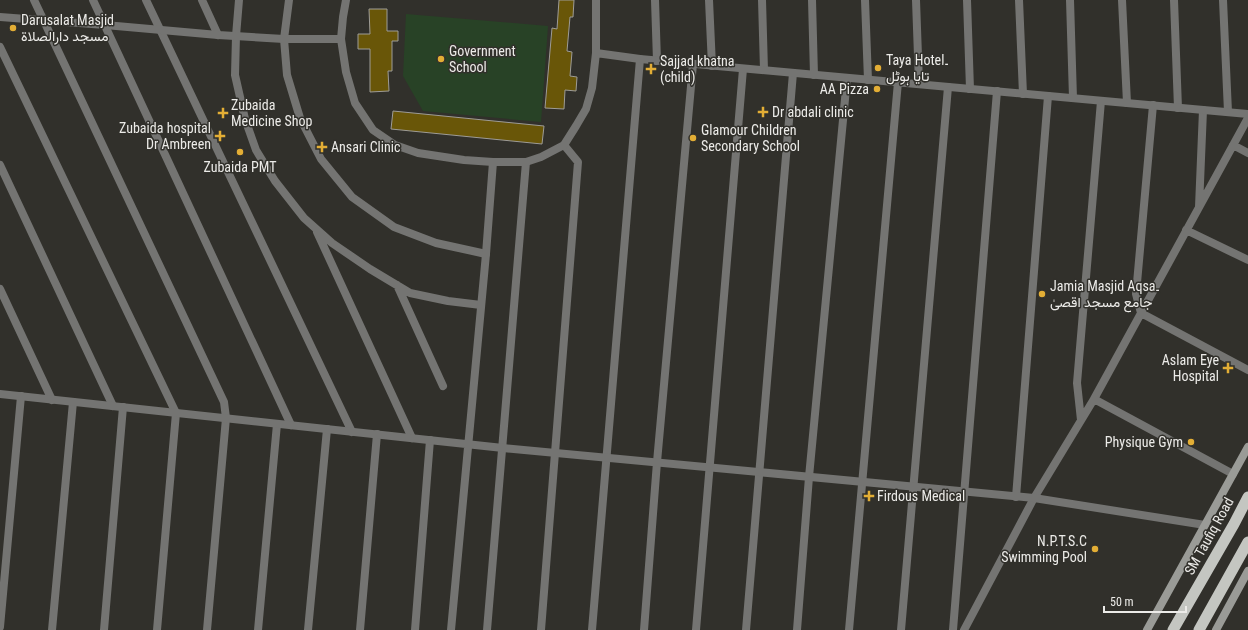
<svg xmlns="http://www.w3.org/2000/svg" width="1248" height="630" font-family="'Roboto Condensed',Vazirmatn,sans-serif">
<rect width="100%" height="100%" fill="#31302b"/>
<path fill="#284226" d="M 406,14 L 548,26 L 541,122 L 423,111 L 403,76 Z"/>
<path fill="#695608" stroke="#9e9c97" d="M 559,0 L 574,0 L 573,17 L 570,17 L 567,51 L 572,52 L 570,76 L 577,77 L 576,91 L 565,90 L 564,109 L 545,108 L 552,28 L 557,29 Z
M 369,9 L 387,9 L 387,31 L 398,31 L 398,41 L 392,41 L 392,71 L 388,71 L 389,91 L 370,92 L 370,49 L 358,49 L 358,34 L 370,34 Z
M 393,111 L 544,126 L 542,144 L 391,129 Z"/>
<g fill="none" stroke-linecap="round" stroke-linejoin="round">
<path stroke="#747472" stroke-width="8" d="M 34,0 L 224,402 L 226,418 L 207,630
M 93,0 L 291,425
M 146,0 L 352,432
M 202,0 L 218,35
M 239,0 L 236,36 L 235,75 L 245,119 L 256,150 L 275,181 L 304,218 L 332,243 L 370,269 L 410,293 L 448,301 L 481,305
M 289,0 L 284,39 L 287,75 L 300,118 L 321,159 L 352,197 L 394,227 L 436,243 L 486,254
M 655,0 L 657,61
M 709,0 L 712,66
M 762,0 L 764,70
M 812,0 L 814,75
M 865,0 L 868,80
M 916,0 L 919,84
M 967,0 L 970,89
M 1019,0 L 1023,94
M 1070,0 L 1073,98
M 1122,0 L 1127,103
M 1174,0 L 1178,108
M 1223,0 L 1228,112
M 0,47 L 176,413 L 157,630
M 1153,105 L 1136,294 L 1141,313 L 1248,370
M 1233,145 L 1248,153
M 0,165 L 113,406
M 1199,207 L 1203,110
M 1186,230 L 1248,260
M 317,232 L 412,438
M 397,285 L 443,386
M 0,289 L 52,400
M 1094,399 L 1233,474
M 1081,420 L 1077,383 L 1101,101
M 1016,497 L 1048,96
M 0,627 L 21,396
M 52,630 L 73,402
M 104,630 L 123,407
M 258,630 L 277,424
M 308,630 L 327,429
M 360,630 L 377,434
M 415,630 L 430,440
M 487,630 L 526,162
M 541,630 L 578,162 L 564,145
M 592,630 L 640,59
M 644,630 L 657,462 L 693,64
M 696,630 L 743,69
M 746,630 L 793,73
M 797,630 L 809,477 L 847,78
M 849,630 L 898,82
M 901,630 L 948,87
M 953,630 L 997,91
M 964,630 L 1034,498 L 1094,399 L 1248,118"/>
<path stroke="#747472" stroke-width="8" d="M 346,0 L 343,17 L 341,39 L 346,72 L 355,103 L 373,130 L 395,145 L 418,153 L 464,160 L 493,162 L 526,162 L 541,157 L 564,145 L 576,126 L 586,109 L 592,88 L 596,53 L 596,0
M 0,17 L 105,25 L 218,35 L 284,39 L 341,39
M 596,53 L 640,59 L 1248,114
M 0,394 L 503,448 L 1034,498 L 1205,525
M 451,630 L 486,254 L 493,162"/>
<path stroke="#9a9b97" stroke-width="8" d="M 1147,630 L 1248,447
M 1216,630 L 1248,571"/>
<path stroke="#c4c6c1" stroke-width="11" d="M 1173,630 L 1234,524 L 1248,497
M 1199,630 L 1248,542"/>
</g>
<g fill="#e3ae35" stroke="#31302b" stroke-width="1.5">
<circle cx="13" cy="28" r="4"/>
<circle cx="441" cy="59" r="4"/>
<circle cx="878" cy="68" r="4"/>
<path d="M649 63h4v4h4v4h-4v4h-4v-4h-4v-4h4z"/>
<circle cx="877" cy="89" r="4"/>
<path d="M761 106h4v4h4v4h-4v4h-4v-4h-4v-4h4z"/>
<path d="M221 107h4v4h4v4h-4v4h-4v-4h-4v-4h4z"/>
<path d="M218 130h4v4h4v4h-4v4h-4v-4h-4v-4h4z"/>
<circle cx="693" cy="138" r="4"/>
<path d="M320 141h4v4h4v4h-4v4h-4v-4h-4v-4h4z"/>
<circle cx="240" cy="152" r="4"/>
<circle cx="1042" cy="294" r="4"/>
<path d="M1226 362h4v4h4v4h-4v4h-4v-4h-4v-4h4z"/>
<circle cx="1191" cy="442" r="4"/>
<path d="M867 490h4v4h4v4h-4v4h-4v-4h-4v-4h4z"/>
<circle cx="1095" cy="549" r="4"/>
</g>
<g text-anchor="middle" stroke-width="3" stroke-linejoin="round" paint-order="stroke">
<g font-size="14" fill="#ecebe8" stroke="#31302b" text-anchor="start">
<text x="21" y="25">Darusalat Masjid<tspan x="21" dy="16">مسجد دارالصلاة</tspan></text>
<text x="449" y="56">Government<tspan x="449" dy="16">School</tspan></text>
<text x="886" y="65">Taya Hotel۔<tspan x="886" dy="16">تایا ہوٹل</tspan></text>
<text x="660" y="66">Sajjad khatna<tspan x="660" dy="16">(child)</tspan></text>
<text x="869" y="94" text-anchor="end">AA Pizza</text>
<text x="231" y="110">Zubaida<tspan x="231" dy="16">Medicine Shop</tspan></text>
<text x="772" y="117">Dr abdali clinic</text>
<text x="211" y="133" text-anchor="end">Zubaida hospital<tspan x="211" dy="16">Dr Ambreen</tspan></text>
<text x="701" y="135">Glamour Children<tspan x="701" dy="16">Secondary School</tspan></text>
<text x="331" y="152">Ansari Clinic</text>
<text x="240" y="172" text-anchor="middle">Zubaida PMT</text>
<text x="1050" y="291">Jamia Masjid Aqsa۔<tspan x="1050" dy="16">جامع مسجد اقصیٰ</tspan></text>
<text x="1219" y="365" text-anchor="end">Aslam Eye<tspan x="1219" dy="16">Hospital</tspan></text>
<text x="1183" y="447" text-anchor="end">Physique Gym</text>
<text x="877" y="501">Firdous Medical</text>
<text x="1087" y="546" text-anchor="end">N.P.T.S.C<tspan x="1087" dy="16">Swimming Pool</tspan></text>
</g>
<g font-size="14" fill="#ecebe8" stroke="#31302b">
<text transform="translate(1209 536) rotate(-61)" y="5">SM Taufiq Road</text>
</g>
</g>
<path d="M1104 606v6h82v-6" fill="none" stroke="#ecebe8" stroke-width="2"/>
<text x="1110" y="606" font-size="12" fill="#ecebe8" stroke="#31302b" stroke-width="3" paint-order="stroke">50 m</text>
</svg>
